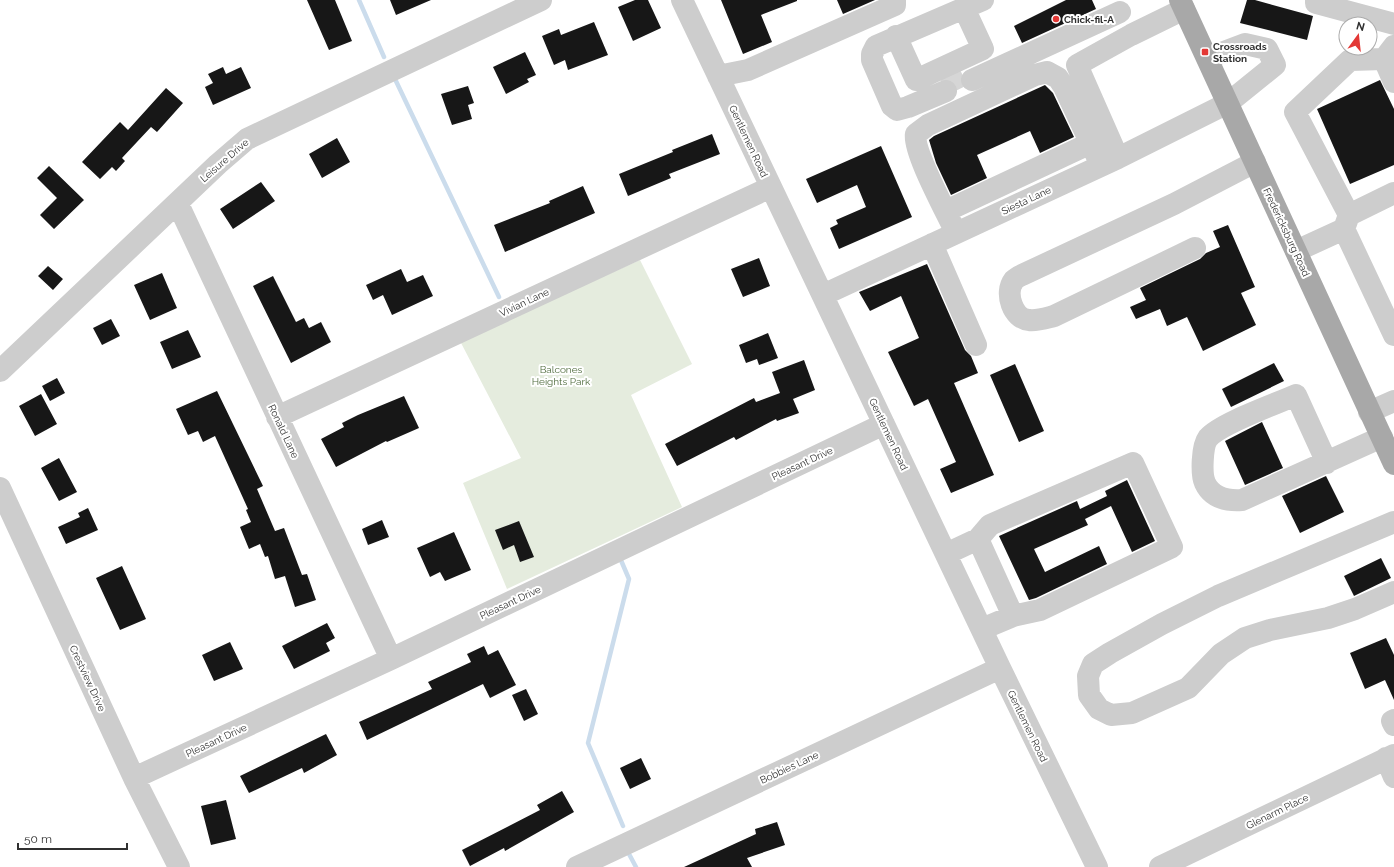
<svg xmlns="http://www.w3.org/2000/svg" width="1394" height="867" font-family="Raleway,sans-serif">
<rect width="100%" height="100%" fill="#fff"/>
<path fill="#e5ecde" d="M 640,260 L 692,364 L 631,395 L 682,507 L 507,589 L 463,483 L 521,458 L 460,341 Z"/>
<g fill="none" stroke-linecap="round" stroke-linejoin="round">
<path stroke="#cbdcec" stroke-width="4.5" d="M 359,0 L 384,57
M 395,79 L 499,297
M 620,558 L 629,579 L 588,743 L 623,826
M 629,854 L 636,867"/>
</g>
<path fill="#171717" d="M 307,0 L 335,0 L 352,41 L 329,50 Z
M 390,0 L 431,0 L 396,15 Z
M 635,0 L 648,0 L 661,28 L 633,41 L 618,7 Z
M 721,0 L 797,0 L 797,1 L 761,15 L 772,42 L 743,54 Z
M 837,0 L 875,0 L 843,14 Z
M 1066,0 L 1092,0 L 1096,9 L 1022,43 L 1014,26 Z
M 1247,0 L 1255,0 L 1313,16 L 1307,40 L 1240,23 Z
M 594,22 L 608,55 L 568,70 L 565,60 L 554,65 L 542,36 L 559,29 L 561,35 Z
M 525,52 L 536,75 L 527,79 L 529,82 L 506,94 L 493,67 Z
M 223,67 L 226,74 L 241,67 L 251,88 L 213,105 L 205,87 L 213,83 L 208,74 Z
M 1380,80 L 1394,109 L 1394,165 L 1350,184 L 1317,109 Z
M 1045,85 L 1053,93 L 1074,137 L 1040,153 L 1030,131 L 977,155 L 987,178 L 951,195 L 936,163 L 929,140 L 934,136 Z
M 468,86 L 474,103 L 468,105 L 472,119 L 452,125 L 441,94 Z
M 166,88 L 183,103 L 157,132 L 151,127 L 122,158 L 125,161 L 116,171 L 112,167 L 100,179 L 82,162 L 120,122 L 128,130 Z
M 712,134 L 720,154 L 669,174 L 671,178 L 628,196 L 619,174 L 673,152 L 672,150 Z
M 337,138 L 350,162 L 322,178 L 309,154 Z
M 881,146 L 912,217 L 839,249 L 830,228 L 838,224 L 836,220 L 866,207 L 857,185 L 817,203 L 806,179 Z
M 49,166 L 84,200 L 54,229 L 40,215 L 57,198 L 37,178 Z
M 261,182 L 275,201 L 233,229 L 220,209 Z
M 583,186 L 595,213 L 505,252 L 494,225 L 550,203 L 549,201 Z
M 1228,225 L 1255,287 L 1241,293 L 1256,325 L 1203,351 L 1187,317 L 1167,326 L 1160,309 L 1136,319 L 1130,307 L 1146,300 L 1140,288 L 1200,259 L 1206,253 L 1220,247 L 1213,231 Z
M 759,258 L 770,286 L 743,297 L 731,269 Z
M 927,264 L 965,350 L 971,356 L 978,373 L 954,383 L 994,475 L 951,493 L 940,469 L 956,462 L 928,399 L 914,406 L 888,352 L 919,338 L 901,296 L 870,311 L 859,292 Z
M 48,266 L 63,279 L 53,290 L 38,276 Z
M 401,269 L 407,282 L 423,275 L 433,296 L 392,315 L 383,295 L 373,300 L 366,285 Z
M 162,273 L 177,308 L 150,320 L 134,285 Z
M 273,276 L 296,322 L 304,318 L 309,328 L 321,322 L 331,342 L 291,363 L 253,286 Z
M 111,319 L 120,336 L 102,345 L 93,328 Z
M 188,330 L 201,357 L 172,369 L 160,342 Z
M 768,333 L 778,358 L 759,365 L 757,359 L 746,363 L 739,345 Z
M 804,360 L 815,390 L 793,399 L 799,413 L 777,421 L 776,419 L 736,440 L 734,437 L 677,466 L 665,444 L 754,398 L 756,402 L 780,393 L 772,372 Z
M 1274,363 L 1284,381 L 1231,407 L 1222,389 Z
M 1015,364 L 1044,431 L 1019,442 L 990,375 Z
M 57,378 L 65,393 L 50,401 L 42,386 Z
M 217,391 L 263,486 L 257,489 L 275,531 L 284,528 L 302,575 L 307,574 L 316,600 L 295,607 L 285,576 L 275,579 L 268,556 L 265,557 L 260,544 L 249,549 L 240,527 L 251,522 L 246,510 L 248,509 L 215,436 L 203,442 L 198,431 L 188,435 L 176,409 Z
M 41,394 L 57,424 L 35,436 L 19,406 Z
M 404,396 L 419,428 L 387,442 L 386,441 L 336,467 L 321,439 L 344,427 L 342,423 L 358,415 Z
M 1262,422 L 1283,468 L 1245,485 L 1225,441 Z
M 59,458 L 77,492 L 59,501 L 41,468 Z
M 1326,476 L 1344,512 L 1300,533 L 1282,496 Z
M 1127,480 L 1155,541 L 1132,552 L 1111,506 L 1085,519 L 1088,525 L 1034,549 L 1045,572 L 1099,546 L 1107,564 L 1036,598 L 1029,600 L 999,536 L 1077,501 L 1080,509 L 1107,496 L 1105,491 Z
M 88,508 L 98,530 L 66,544 L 58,527 L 80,517 L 78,513 Z
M 382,520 L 389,537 L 368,545 L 362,529 Z
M 519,521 L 534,557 L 520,562 L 514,545 L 503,550 L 495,530 Z
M 454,532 L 471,570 L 445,581 L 440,572 L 430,577 L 417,548 Z
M 1381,558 L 1391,578 L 1354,596 L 1344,576 Z
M 122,566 L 146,619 L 120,630 L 96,578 Z
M 327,623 L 335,638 L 326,643 L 330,651 L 294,669 L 282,646 Z
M 1386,638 L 1394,655 L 1394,700 L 1385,680 L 1365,689 L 1350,653 Z
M 230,642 L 243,669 L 214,681 L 202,655 Z
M 484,646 L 488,655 L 498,650 L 516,685 L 490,698 L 483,684 L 367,740 L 359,722 L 432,689 L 428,682 L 471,662 L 467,654 Z
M 526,689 L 538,714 L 524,721 L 512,695 Z
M 326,734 L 337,755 L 304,773 L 302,768 L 249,793 L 240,776 Z
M 641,758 L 651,779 L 630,789 L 620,768 Z
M 562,791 L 574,812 L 505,851 L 504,848 L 470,866 L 462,850 L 540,810 L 537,805 Z
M 226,800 L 236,839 L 211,845 L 201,806 Z
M 777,822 L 785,845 L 747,858 L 752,867 L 684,867 L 756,834 L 755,829 Z"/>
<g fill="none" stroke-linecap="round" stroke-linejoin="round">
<path stroke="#d6d6d6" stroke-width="22" stroke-dasharray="22 11" stroke-linecap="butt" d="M 943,85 L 969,72"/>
<path stroke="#cdcdcd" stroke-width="22" d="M 682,0 L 1000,668 L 1097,867
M 1316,0 L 1316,3 L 1394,24
M 896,36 L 916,80 L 983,49 L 964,8
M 1384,59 L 1394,82
M 718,76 L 748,70 L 895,5 L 895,0
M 972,80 L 1120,12
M 946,91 L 908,107 L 897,110 L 892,106 L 872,60 L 872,54 L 876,46 L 983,0
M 1118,158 L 1077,65 L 1131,35 L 1184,9
M 178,204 L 391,659
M 946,211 L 1091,143
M 1349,215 L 1394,193
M 1344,229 L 1349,215 L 1295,112 L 1350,60 L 1384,59 L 1394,46
M 956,233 C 948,215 912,150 916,134 L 928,125 L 1035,75 L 1047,72 L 1058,78 L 1064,87 L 1101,165
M 932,244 L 976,345
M 1195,248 L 1054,316 C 1046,318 1037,321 1029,320 C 1013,319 1004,293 1014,280 C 1016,278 1020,276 1022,275 L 1174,204 L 1255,162
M 1296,251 L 1344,229 L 1394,335
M 823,295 L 1118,158 L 1228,103 L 1275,65 L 1267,49 L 1245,44 L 1208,58
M 0,371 L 218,164 L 247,139 L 541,0
M 1369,412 L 1394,401
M 277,417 L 771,187
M 1327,463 L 1296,395 C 1276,404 1221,423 1208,438 C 1202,446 1201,474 1205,483 C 1212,498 1227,501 1242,500 L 1382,437
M 0,488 L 134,778 L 179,867
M 1394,522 L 1218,596 L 1162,624 L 1110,653 L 1093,664 L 1088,676 L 1089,695 L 1099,709 L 1111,715 L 1132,713 L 1188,688 L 1221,654 L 1245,638 L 1270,630 L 1328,618 L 1355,609 L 1394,592
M 978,539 L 990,525 L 1133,463 L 1172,547 L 1040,610 L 1013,616
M 946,554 L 978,539 L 1013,616 L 982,629
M 1394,720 L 1392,721 L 1394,725
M 1386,758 L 1394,777
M 134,778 L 391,659 L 884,424
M 577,867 L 1000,668
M 1160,867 L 1394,755"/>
<path stroke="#a8a8a8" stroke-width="22" d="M 1180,0 L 1394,464"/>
</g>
<g fill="#e33835" stroke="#fff" stroke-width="1.5">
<circle cx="1056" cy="19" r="4"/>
<rect x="1201" y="48" width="8" height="8" rx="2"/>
</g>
<g text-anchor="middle" stroke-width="4" stroke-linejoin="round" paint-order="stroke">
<g font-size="10" font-weight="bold" fill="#303030" stroke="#fff" text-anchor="start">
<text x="1064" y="23">Chick-fil-A</text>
<text x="1213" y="50">Crossroads<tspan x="1213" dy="12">Station</tspan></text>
</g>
<g font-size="10" fill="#303030" stroke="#fff">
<text transform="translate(749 141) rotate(65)" y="4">Gentlemen Road</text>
<text transform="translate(224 160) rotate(-41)" y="4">Leisure Drive</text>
<text transform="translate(1026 200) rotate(-25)" y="4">Siesta Lane</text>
<text transform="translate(1287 232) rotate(65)" y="4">Fredericksburg Road</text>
<text transform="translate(524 302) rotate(-25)" y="4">Vivian Lane</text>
<text transform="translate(284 431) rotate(65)" y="4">Ronald Lane</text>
<text transform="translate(889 434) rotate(65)" y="4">Gentlemen Road</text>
<text transform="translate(802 463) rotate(-25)" y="4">Pleasant Drive</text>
<text transform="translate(510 602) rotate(-25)" y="4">Pleasant Drive</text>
<text transform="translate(88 678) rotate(65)" y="4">Crestview Drive</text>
<text transform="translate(1028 726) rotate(64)" y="4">Gentlemen Road</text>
<text transform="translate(216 740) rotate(-25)" y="4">Pleasant Drive</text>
<text transform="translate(789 767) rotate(-25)" y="4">Bobbies Lane</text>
<text transform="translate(1277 811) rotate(-26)" y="4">Glenarm Place</text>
</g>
<g font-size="10" fill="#4f6b3d" stroke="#fff">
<text x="561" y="373">Balcones<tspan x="561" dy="12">Heights Park</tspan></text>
</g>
</g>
<g transform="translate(1358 36) rotate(15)"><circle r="19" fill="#ffffff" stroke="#acacac"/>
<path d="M0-3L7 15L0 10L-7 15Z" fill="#e33835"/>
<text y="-6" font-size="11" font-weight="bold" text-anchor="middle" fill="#303030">N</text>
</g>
<path d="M18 843v6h109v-6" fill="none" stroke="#303030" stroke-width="2"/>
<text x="24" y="843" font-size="12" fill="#303030" stroke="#ffffff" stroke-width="3" paint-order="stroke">50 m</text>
</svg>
